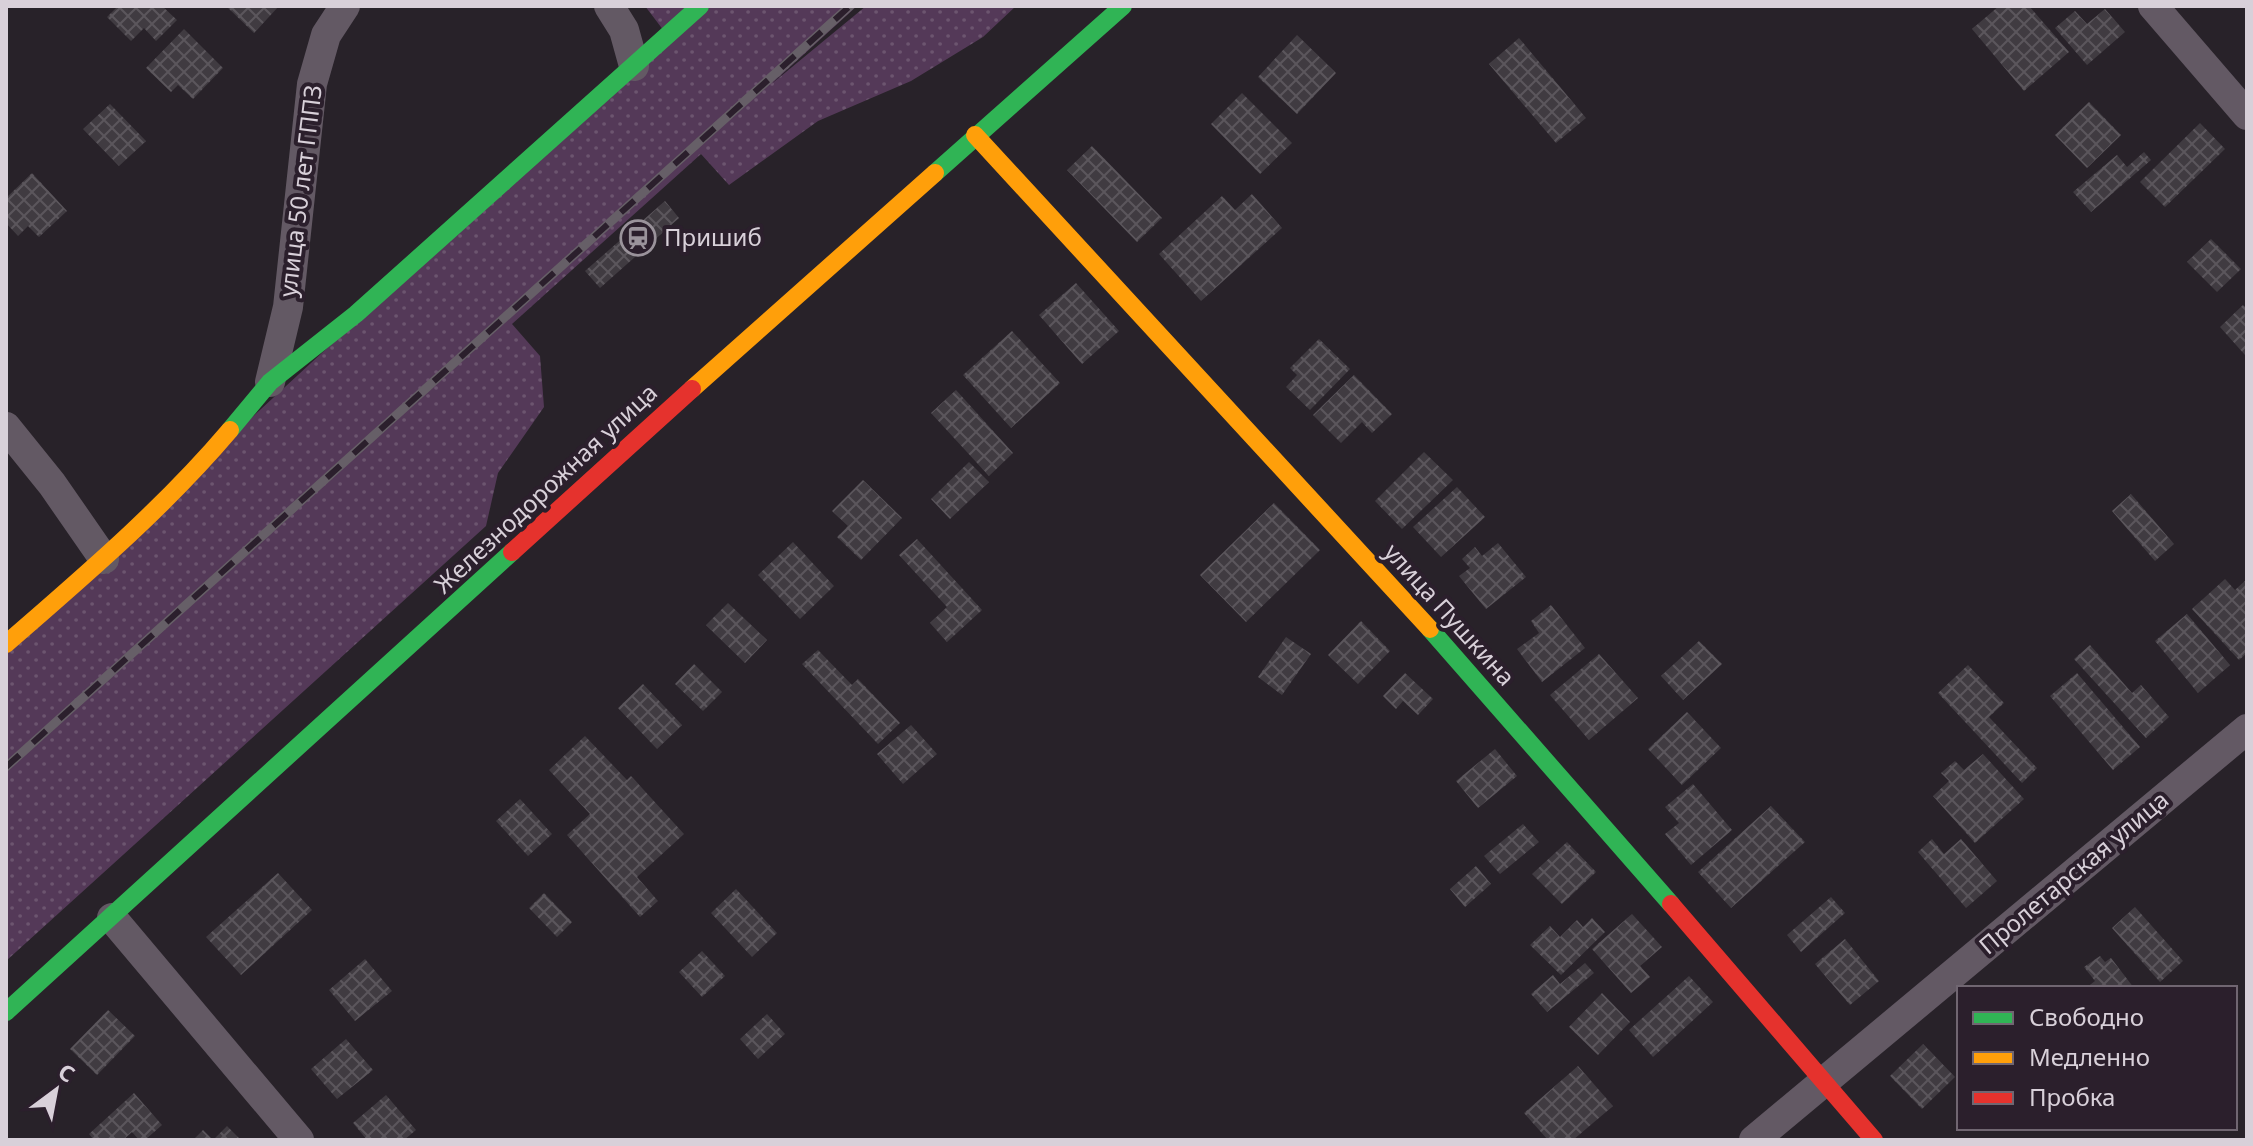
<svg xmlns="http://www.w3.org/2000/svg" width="2253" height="1146" font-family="'Noto Sans',sans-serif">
<defs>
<pattern id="grass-dots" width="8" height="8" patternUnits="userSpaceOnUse" patternTransform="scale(2)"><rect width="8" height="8" fill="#543958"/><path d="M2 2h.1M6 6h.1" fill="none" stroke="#6c556f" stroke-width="1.8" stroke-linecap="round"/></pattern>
<pattern id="building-cross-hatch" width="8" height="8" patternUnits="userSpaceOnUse" patternTransform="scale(2)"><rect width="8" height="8" fill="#403b41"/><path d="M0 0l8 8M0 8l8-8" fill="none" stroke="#5b565c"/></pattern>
</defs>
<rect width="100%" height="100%" fill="#282229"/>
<path fill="url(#grass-dots)" d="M 645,6 L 857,6 L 769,86 L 866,6 L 1016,6 L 983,37 L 911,81 L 818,121 L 729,185 L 701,154 L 512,324 L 540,356 L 544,407 L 498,473 L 486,526 L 6,961 L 6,644 L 667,35 Z"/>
<path fill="url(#building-cross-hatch)" d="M 118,6 L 162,6 L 177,20 L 156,41 L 144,28 L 131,41 L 107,17 Z
M 226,6 L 279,6 L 254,33 Z
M 1999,6 L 2029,6 L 2069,52 L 2024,91 L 1972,29 Z
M 2105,9 L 2125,32 L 2087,65 L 2055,28 L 2075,11 L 2087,24 Z
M 184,29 L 223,68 L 193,99 L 178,85 L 171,92 L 146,68 Z
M 1297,35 L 1336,73 L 1297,114 L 1258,77 Z
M 1519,38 L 1586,118 L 1556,143 L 1489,64 Z
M 1242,93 L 1292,143 L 1260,174 L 1211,124 Z
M 2089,102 L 2121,135 L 2087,168 L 2055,135 Z
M 110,104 L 146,141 L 119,166 L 83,129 Z
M 2200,123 L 2225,149 L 2165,207 L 2140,182 Z
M 1092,146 L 1162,218 L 1137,242 L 1067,170 Z
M 2144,152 L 2151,160 L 2091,212 L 2073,192 L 2117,155 L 2127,167 Z
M 32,173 L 67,211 L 39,237 L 28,226 L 18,236 L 6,223 L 6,198 Z
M 1252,194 L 1282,228 L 1201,301 L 1159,254 L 1222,196 L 1235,210 Z
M 665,201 L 679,218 L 600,288 L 585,271 Z
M 2211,239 L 2241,269 L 2217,292 L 2187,262 Z
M 1076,283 L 1119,331 L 1082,364 L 1039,315 Z
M 2243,305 L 2247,308 L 2245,355 L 2220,327 Z
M 1012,331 L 1060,383 L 1011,428 L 963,375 Z
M 1319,339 L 1350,369 L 1310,410 L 1286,387 L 1297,375 L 1290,368 Z
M 1354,375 L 1392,414 L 1372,433 L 1362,422 L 1341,443 L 1313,415 Z
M 956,390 L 1013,453 L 989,476 L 931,413 Z
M 1424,452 L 1453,480 L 1402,529 L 1375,501 Z
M 969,462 L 989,482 L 950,519 L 931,499 Z
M 863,480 L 902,518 L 861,560 L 837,537 L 848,526 L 832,511 Z
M 1457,487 L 1485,517 L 1441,557 L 1413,527 Z
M 2131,494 L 2174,544 L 2155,561 L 2112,511 Z
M 1274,503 L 1320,550 L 1246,622 L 1200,575 Z
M 917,539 L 982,610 L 947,642 L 930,623 L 947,607 L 899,555 Z
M 793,542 L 834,586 L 800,619 L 758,575 Z
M 1498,543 L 1526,577 L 1486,609 L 1459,576 L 1470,568 L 1462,559 L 1475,547 L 1482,556 Z
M 2225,579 L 2235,590 L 2247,579 L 2247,653 L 2239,660 L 2192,609 Z
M 728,603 L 767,640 L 745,663 L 706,625 Z
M 1551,605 L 1585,648 L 1542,682 L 1517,649 L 1539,633 L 1531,621 Z
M 2187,614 L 2230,665 L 2198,693 L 2155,641 Z
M 1361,621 L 1390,651 L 1358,684 L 1328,655 Z
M 1286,637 L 1311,654 L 1282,695 L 1258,677 Z
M 1699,641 L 1722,664 L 1683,700 L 1661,676 Z
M 2090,645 L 2132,693 L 2141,685 L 2169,717 L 2146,738 L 2074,659 Z
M 818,650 L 852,685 L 858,679 L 900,723 L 878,744 L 802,664 Z
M 1599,654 L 1638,698 L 1589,740 L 1550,695 Z
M 694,664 L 722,692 L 703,711 L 675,684 Z
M 1968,665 L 2004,703 L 1989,717 L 2037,768 L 2022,783 L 1938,693 Z
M 1405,673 L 1433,699 L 1418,715 L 1403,701 L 1396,709 L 1383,696 Z
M 2077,673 L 2140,747 L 2113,770 L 2050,696 Z
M 643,684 L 682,725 L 657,749 L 618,708 Z
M 1687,712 L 1721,748 L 1682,785 L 1648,749 Z
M 911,725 L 937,754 L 903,784 L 877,754 Z
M 585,736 L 627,780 L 631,776 L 684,834 L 637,877 L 658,901 L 640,917 L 567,835 L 590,814 L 549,770 Z
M 1495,749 L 1517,776 L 1478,808 L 1456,781 Z
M 1983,754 L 2024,799 L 1975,843 L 1933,796 L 1949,781 L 1941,773 L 1955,761 L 1964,770 Z
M 1693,784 L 1732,830 L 1691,865 L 1665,834 L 1679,823 L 1665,807 Z
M 520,799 L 552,834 L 528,856 L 496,821 Z
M 1771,806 L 1805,842 L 1731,908 L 1698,872 Z
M 1523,824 L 1539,842 L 1500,874 L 1484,856 Z
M 1932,839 L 1944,854 L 1961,839 L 1997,881 L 1966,908 L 1918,852 Z
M 1567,842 L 1596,872 L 1562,904 L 1532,874 Z
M 1476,866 L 1491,884 L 1465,907 L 1450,889 Z
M 278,873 L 312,910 L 241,975 L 206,937 Z
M 736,889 L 777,933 L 752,957 L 711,913 Z
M 544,893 L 572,922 L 557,937 L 529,908 Z
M 1831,897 L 1845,913 L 1801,952 L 1787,935 Z
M 2135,907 L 2183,961 L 2160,982 L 2112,928 Z
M 1632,914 L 1662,947 L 1640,966 L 1650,977 L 1631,993 L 1592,949 Z
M 1592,918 L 1605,932 L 1561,975 L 1530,945 L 1550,926 L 1560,937 L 1577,920 L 1583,927 Z
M 1845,939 L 1879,981 L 1850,1005 L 1815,964 Z
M 702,951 L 725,976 L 702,997 L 679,972 Z
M 2100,956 L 2105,962 L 2111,958 L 2134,988 L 2086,988 L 2095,981 L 2084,967 Z
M 365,959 L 392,991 L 355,1021 L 329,990 Z
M 1585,963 L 1594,973 L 1547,1012 L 1531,994 L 1553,975 L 1560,984 Z
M 1689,976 L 1713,1002 L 1653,1057 L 1629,1030 Z
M 1602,993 L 1630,1022 L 1598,1055 L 1569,1027 Z
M 108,1010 L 135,1036 L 97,1075 L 70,1049 Z
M 767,1014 L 785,1034 L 758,1059 L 740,1039 Z
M 346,1039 L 373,1070 L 337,1099 L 311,1069 Z
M 1923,1044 L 1955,1077 L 1922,1109 L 1890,1076 Z
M 1578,1066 L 1613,1106 L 1573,1140 L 1548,1140 L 1524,1113 Z
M 134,1093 L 162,1125 L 145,1140 L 139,1140 L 132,1132 L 123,1140 L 94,1140 L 89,1134 Z
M 386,1095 L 416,1130 L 404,1140 L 367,1140 L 353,1123 Z
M 227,1126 L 241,1140 L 193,1140 L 203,1130 L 213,1140 Z"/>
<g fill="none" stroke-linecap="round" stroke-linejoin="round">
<path stroke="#635964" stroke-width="30" d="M 609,6 L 624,30 L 634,66
M 2153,6 L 2247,115
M 270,382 L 288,307 L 312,84 L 326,35 L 345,6
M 6,427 L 52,484 L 104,559
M 112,918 L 299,1140
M 1754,1140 L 2247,729"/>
<path stroke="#30b455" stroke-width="18" d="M 935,173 L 1123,6
M 230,430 L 270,382 L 356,314 L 700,6
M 1430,629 L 1671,904
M 6,1012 L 512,552"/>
<path stroke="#ff9f0a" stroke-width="18" d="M 975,135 L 1430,629
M 692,389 L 935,173
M 6,644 C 84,576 163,509 230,430"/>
<path stroke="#e5322d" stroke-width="18" d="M 512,552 L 692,389
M 1671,904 L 1874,1140"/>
<defs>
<path id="rail" d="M 6,767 L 850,6"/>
</defs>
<use href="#rail" stroke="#665f67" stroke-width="9"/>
<use href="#rail" stroke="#2b1f2c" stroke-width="6" stroke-dasharray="18" stroke-linecap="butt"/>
</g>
<defs>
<symbol id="station-ring" viewBox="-11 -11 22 22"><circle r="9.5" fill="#2b1f2c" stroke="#9a939b" stroke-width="1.5"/><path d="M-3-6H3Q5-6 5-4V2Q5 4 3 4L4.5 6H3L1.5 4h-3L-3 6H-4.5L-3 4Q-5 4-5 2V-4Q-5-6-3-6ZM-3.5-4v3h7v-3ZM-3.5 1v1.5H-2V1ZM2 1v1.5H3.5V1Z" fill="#9a939b"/></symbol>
</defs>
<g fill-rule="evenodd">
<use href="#station-ring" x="618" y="218" width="40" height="40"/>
</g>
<g text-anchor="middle" stroke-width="8" stroke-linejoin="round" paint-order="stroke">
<g font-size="24" fill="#d8d0d9" stroke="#2b1f2c">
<text transform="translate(301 191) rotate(-83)" y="8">улица 50 лет ГППЗ</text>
<text transform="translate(546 489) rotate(-43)" y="8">Железнодорожная улица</text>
<text transform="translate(1449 615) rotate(48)" y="8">улица Пушкина</text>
<text transform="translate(2074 873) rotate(-40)" y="8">Пролетарская улица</text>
</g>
<g font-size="24" fill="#d8d0d9" stroke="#2b1f2c" text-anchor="start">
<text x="664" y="246">Пришиб</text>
</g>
</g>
<rect width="2253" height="1146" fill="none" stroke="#d8d0d9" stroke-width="16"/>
<rect x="1957" y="986" width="280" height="144" fill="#2b1f2c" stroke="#706671" stroke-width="2"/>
<rect x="1973" y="1012" width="40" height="12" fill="#30b455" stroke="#706671" stroke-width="2"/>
<text x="2029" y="1026" font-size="24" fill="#d8d0d9">Свободно</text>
<rect x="1973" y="1052" width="40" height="12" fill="#ff9f0a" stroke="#706671" stroke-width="2"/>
<text x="2029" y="1066" font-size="24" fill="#d8d0d9">Медленно</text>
<rect x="1973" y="1092" width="40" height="12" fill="#e5322d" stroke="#706671" stroke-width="2"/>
<text x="2029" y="1106" font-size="24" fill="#d8d0d9">Пробка</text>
<g transform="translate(56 1090) rotate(32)" stroke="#2b1f2c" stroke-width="6" paint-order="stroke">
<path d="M0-6L14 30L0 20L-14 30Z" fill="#d8d0d9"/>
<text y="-12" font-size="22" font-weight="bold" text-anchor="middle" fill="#d8d0d9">С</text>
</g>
</svg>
